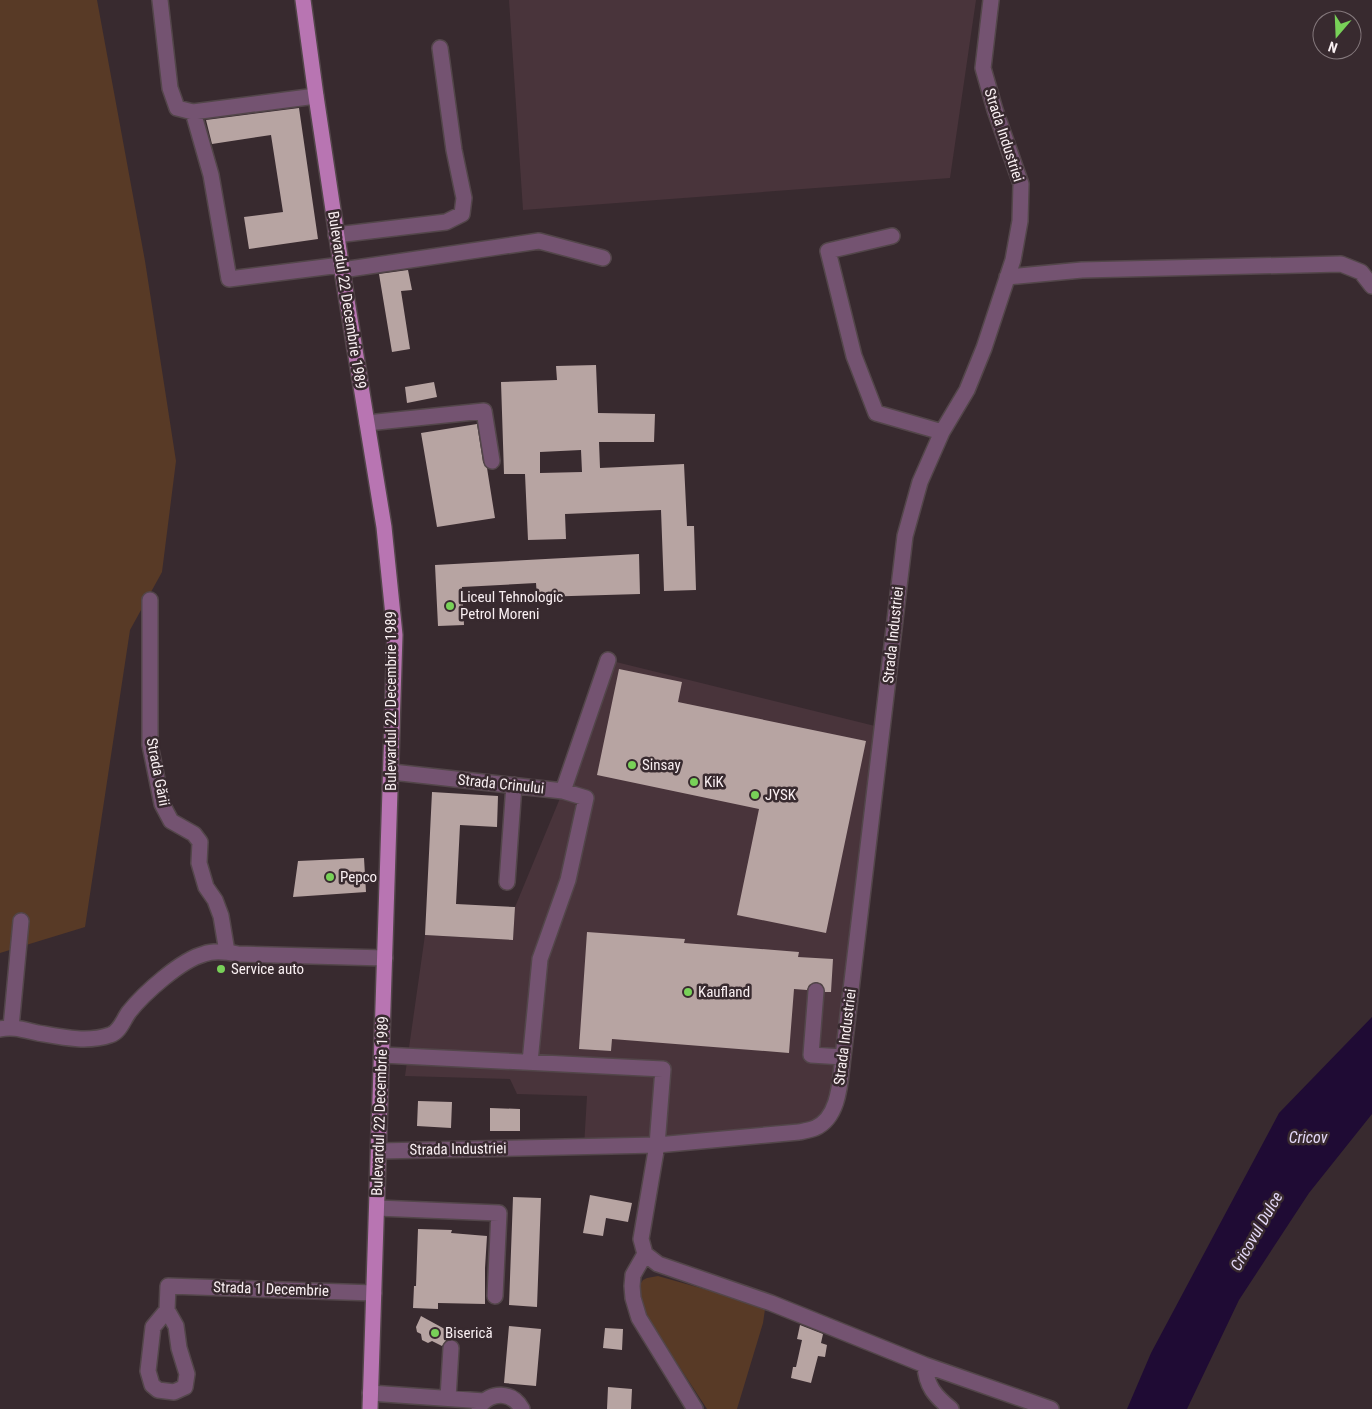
<svg xmlns="http://www.w3.org/2000/svg" width="1372" height="1409" font-family="'Roboto Condensed',sans-serif">
<rect width="100%" height="100%" fill="#382a2f"/>
<path fill="#49343b" d="M 509,0 L 976,0 L 950,178 L 523,210 Z
M 608,660 L 883,728 L 839,1090 L 816,1128 L 584,1147 L 587,1096 L 517,1094 L 510,1079 L 405,1076 L 425,935 L 513,940 L 515,907 L 563,791 Z"/>
<path fill="#583a26" d="M 0,0 L 97,0 L 145,261 L 176,461 L 162,572 L 130,630 L 85,927 L 0,953 Z
M 658,1276 L 757,1304 L 765,1309 L 763,1323 L 737,1409 L 707,1409 L 644,1313 L 639,1292 L 641,1283 L 643,1280 L 647,1278 Z"/>
<path fill="#1f0b34" d="M 1372,1017 L 1372,1114 L 1309,1193 L 1239,1300 L 1187,1409 L 1127,1409 L 1151,1353 L 1279,1113 Z"/>
<path fill="#b7a4a2" fill-rule="evenodd" d="M 299,108 L 318,239 L 249,249 L 244,217 L 283,212 L 271,135 L 212,144 L 206,120 Z
M 408,270 L 412,290 L 401,291 L 410,349 L 392,352 L 379,274 Z
M 596,365 L 598,413 L 655,414 L 654,442 L 599,442 L 600,468 L 684,464 L 687,526 L 694,526 L 696,590 L 664,591 L 661,510 L 565,514 L 566,539 L 528,540 L 525,474 L 504,474 L 501,382 L 557,380 L 556,366 ZM 581,450 L 582,472 L 540,473 L 540,452 Z
M 434,382 L 437,397 L 407,403 L 405,387 Z
M 477,424 L 483,462 L 487,468 L 495,518 L 437,527 L 421,433 Z
M 639,554 L 640,594 L 537,597 L 536,583 L 462,587 L 464,625 L 438,626 L 435,565 Z
M 619,669 L 682,682 L 678,702 L 866,741 L 826,933 L 737,915 L 759,809 L 597,775 Z
M 432,792 L 498,796 L 497,827 L 460,825 L 456,904 L 515,907 L 513,940 L 425,935 Z
M 364,858 L 366,892 L 293,897 L 298,861 Z
M 587,932 L 685,939 L 684,943 L 799,952 L 798,957 L 833,959 L 831,992 L 825,992 L 822,984 L 816,982 L 809,985 L 807,990 L 794,989 L 789,1053 L 612,1039 L 611,1051 L 579,1049 Z
M 418,1101 L 452,1102 L 451,1128 L 417,1126 Z
M 490,1108 L 520,1109 L 520,1131 L 490,1131 Z
M 590,1195 L 632,1203 L 628,1222 L 606,1218 L 603,1236 L 583,1233 Z
M 513,1197 L 541,1198 L 537,1307 L 509,1305 Z
M 418,1229 L 452,1230 L 451,1233 L 487,1236 L 485,1268 L 485,1304 L 438,1303 L 438,1309 L 413,1308 L 414,1286 L 416,1286 Z
M 421,1316 L 452,1333 L 442,1346 L 432,1341 L 428,1343 L 422,1340 L 421,1334 L 417,1332 L 416,1327 Z
M 800,1325 L 823,1334 L 821,1343 L 827,1345 L 825,1357 L 818,1356 L 811,1383 L 791,1378 L 793,1367 L 796,1367 L 802,1340 L 797,1339 Z
M 509,1326 L 541,1329 L 536,1386 L 504,1383 Z
M 605,1328 L 623,1329 L 622,1350 L 603,1348 Z
M 608,1387 L 632,1389 L 631,1409 L 607,1409 Z"/>
<g fill="none" stroke-linecap="round" stroke-linejoin="round">
<defs>
<path id="minor" d="M 160,0 L 170,88 L 177,108 L 193,112 L 316,96
M 193,112 L 211,175 L 229,279 L 341,265
M 336,235 L 446,222 L 462,214 L 464,198 L 454,150 L 440,48
M 892,236 L 828,251 L 854,356 L 876,413 L 942,432
M 342,270 L 539,241 L 603,258
M 1007,277 L 1082,270 L 1341,264 L 1361,272 L 1372,286
M 367,423 L 484,411 L 492,461
M 150,600 L 150,745 L 162,804 L 171,821 L 194,834 L 200,842 L 199,863 L 206,887 L 215,900 L 221,916 L 227,952
M 392,772 L 563,791 L 586,798 L 568,880 L 540,959 L 530,1062
M 563,791 L 608,660
M 507,882 L 514,785
M 816,991 L 811,1055 L 843,1057
M 11,1027 L 21,921
M 0,1029 C 13,1026 24,1030 38,1033 C 61,1037 87,1043 110,1035 C 120,1032 123,1020 129,1012 C 144,993 181,960 204,954 C 214,950 228,952 238,954 L 385,958
M 382,1055 L 663,1069 L 657,1145 L 641,1239 L 645,1254 L 658,1264 L 771,1303 L 925,1365 L 1051,1409
M 379,1151 L 657,1145 L 799,1132 C 804,1131 810,1130 815,1128 C 840,1117 840,1080 843,1057 L 905,536 L 920,482 L 942,432 L 967,390 L 984,348 L 1013,260 L 1020,221 L 1021,184 L 995,110 L 983,68 L 991,0
M 377,1208 L 499,1213 L 495,1296
M 645,1254 L 633,1275 L 632,1286 L 633,1298 L 639,1318 L 695,1409
M 167,1310 L 176,1326 L 179,1348 L 187,1374 L 185,1387 L 174,1392 L 158,1390 L 152,1385 L 148,1371 L 153,1327 L 167,1310 L 168,1286 L 374,1293
M 925,1365 C 926,1386 935,1396 951,1409
M 370,1393 L 484,1401
M 448,1398 L 451,1348
M 479,1407 C 491,1391 512,1391 522,1409"/>
<path id="major" d="M 303,0 L 316,96 L 342,270 L 384,527 L 395,635 L 370,1409"/>
</defs>
<use href="#minor" stroke="#53464a" stroke-width="18"/>
<use href="#major" stroke="#53464a" stroke-width="18"/>
<use href="#minor" stroke="#745371" stroke-width="15"/>
<use href="#major" stroke="#b875b2" stroke-width="15"/>
</g>
<g fill="#78d158" stroke="#382a2f" stroke-width="2">
<circle cx="450" cy="606" r="5"/>
<circle cx="632" cy="765" r="5"/>
<circle cx="694" cy="782" r="5"/>
<circle cx="755" cy="795" r="5"/>
<circle cx="330" cy="877" r="5"/>
<circle cx="221" cy="969" r="5"/>
<circle cx="688" cy="992" r="5"/>
<circle cx="435" cy="1333" r="5"/>
</g>
<g text-anchor="middle" stroke-width="5" stroke-linejoin="round" paint-order="stroke">
<g font-size="15" fill="#f9eff2" stroke="#382a2f">
<text transform="translate(1004 135) rotate(72)" y="5">Strada Industriei</text>
<text transform="translate(347 300) rotate(81)" y="5">Bulevardul 22 Decembrie 1989</text>
<text transform="translate(893 635) rotate(-84)" y="5">Strada Industriei</text>
<text transform="translate(391 701) rotate(-90)" y="5">Bulevardul 22 Decembrie 1989</text>
<text transform="translate(158 772) rotate(79)" y="5">Strada Gării</text>
<text transform="translate(501 784) rotate(6)" y="5">Strada Crinului</text>
<text transform="translate(845 1037) rotate(-83)" y="5">Strada Industriei</text>
<text transform="translate(380 1106) rotate(-88)" y="5">Bulevardul 22 Decembrie 1989</text>
<text transform="translate(458 1149) rotate(-1)" y="5">Strada Industriei</text>
<text transform="translate(271 1289) rotate(2)" y="5">Strada 1 Decembrie</text>
</g>
<g font-size="15" fill="#f9eff2" stroke="#382a2f" text-anchor="start">
<text x="460" y="602">Liceul Tehnologic<tspan x="460" dy="17">Petrol Moreni</tspan></text>
<text x="642" y="770">Sinsay</text>
<text x="704" y="787">KiK</text>
<text x="765" y="800">JYSK</text>
<text x="340" y="882">Pepco</text>
<text x="231" y="974">Service auto</text>
<text x="698" y="997">Kaufland</text>
<text x="445" y="1338">Biserică</text>
</g>
<g font-size="16" font-style="italic" fill="#e4d9f8" stroke="#382a2f">
<text x="1308" y="1143">Cricov</text>
<text transform="translate(1256 1231) rotate(-60)" y="6">Cricovul Dulce</text>
</g>
</g>
<g transform="translate(1337 35) rotate(199)"><circle r="24" fill="#382a2f" stroke="#85797d"/>
<path d="M0-4L9 19L0 12L-9 19Z" fill="#78d158"/>
<text y="-8" font-size="14" font-weight="bold" text-anchor="middle" fill="#f9eff2">N</text>
</g>
</svg>
